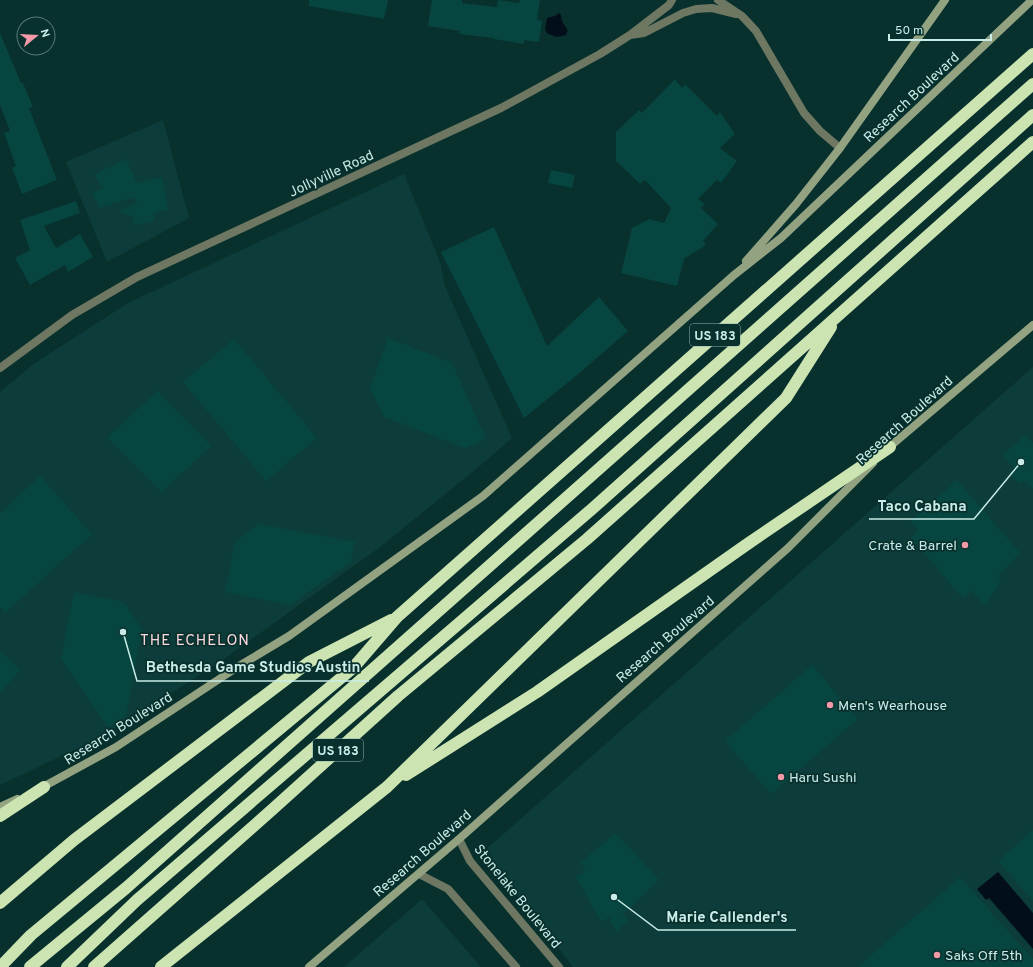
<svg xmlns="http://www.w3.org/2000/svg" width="1033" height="967" font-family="Overpass,sans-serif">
<rect width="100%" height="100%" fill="#08302d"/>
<path fill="#0d3d3a" d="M 163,120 L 189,218 L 107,262 L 66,162 Z
M 404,174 L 440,262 L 445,286 L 512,438 L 481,465 L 379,548 L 217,664 L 104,736 L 0,785 L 0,392 L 35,363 L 128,303 Z
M 1033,367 L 1033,967 L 573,967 L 483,852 Z
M 422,899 L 481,967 L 344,967 Z"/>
<path fill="#030e1b" d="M 559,13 L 561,15 C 562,17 561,19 562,21 C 564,27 570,28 566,35 L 557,37 L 548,34 L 545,30 L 547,18 L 555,16 Z
M 998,872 L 1033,913 L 1033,949 L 989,898 L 986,900 L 977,889 Z"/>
<path fill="#074541" d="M 309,0 L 388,0 L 384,19 L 309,6 Z
M 432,0 L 462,0 L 462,3 L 497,7 L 498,0 L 519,3 L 520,0 L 540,0 L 537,20 L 542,21 L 539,42 L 524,40 L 524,44 L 494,39 L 494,38 L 459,34 L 460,31 L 428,26 Z
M 0,33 L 21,83 L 23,83 L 33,107 L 29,108 L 57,180 L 22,194 L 12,168 L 16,166 L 4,133 L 10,131 L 0,105 Z
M 675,79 L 682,88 L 685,84 L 717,116 L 720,112 L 735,134 L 720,148 L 737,161 L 721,183 L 717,180 L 698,199 L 705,204 L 701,208 L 718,224 L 703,241 L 706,245 L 684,259 L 677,286 L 621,273 L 632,228 L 649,219 L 664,223 L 671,208 L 645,180 L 640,184 L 616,161 L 616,132 L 639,110 L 642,113 Z
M 126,159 L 137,183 L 162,177 L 168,210 L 153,213 L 155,221 L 134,225 L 132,216 L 120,212 L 137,202 L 134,197 L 99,208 L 92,193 L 102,188 L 95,174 Z
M 551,170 L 575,175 L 572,188 L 548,183 Z
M 76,201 L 80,213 L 44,226 L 56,248 L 80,234 L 93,257 L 68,272 L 65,265 L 30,285 L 15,258 L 30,250 L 20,220 Z
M 494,227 L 547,346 L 599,297 L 628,331 L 576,376 L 524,418 L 441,252 Z
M 388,338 L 452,363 L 486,439 L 465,448 L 384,417 L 370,388 Z
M 234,339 L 317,438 L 266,481 L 183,382 Z
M 158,391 L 211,446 L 162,492 L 107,437 Z
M 1025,435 L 1033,443 L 1033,489 L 1024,480 L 1019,484 L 1010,474 L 1015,469 L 1003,455 Z
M 40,476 L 92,534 L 5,613 L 0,607 L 0,513 Z
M 957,480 L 1020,553 L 998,576 L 1001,582 L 985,605 L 971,591 L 963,599 L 911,537 L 918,530 L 910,522 Z
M 259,524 L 355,542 L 350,563 L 290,605 L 225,592 L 235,542 Z
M 74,592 L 124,602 L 142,629 L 126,716 L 108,728 L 61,659 Z
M 0,651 L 20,670 L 0,693 Z
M 812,665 L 858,719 L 771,794 L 725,741 Z
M 1033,830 L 1033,901 L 998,861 Z
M 616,833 L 659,880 L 623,914 L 628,921 L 616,932 L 609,917 L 601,922 L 576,877 L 585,872 L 581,862 Z
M 960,877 L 1033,959 L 1033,967 L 858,967 Z"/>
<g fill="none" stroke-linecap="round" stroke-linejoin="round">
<path stroke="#6d7762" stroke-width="8" d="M 459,839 L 470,861 L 559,967
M 419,874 L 448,889 L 516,967"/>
<path stroke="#6d7762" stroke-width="8" d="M 718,0 L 742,16 L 756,31 L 804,113 L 820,131 L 840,148
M 630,35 L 644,33 L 683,13 L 696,9 L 712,8 L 736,14
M 0,368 L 72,315 L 137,277 L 501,108 L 600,54 L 630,35 L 669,5 L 672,0"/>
<path stroke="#93a382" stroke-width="8" d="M 746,261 L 796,204 L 840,148 L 945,0
M 887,449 L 1033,325
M 41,788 L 116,747 L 239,666 L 289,636 L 483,496 L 734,275 L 781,238 L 1032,0
M 0,807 L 17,799
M 309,967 L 459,839 L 788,548 L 873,463"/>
<path stroke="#cce4b1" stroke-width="12" d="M 406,775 L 537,692 L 746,545 L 890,447
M 0,816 L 44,787
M 0,903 L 74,840 L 309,662 L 391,620
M 0,967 L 31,935 L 353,668 L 397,617 L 1033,54
M 30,967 L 126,888 L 1033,84
M 67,967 L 137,900 L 592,509 L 1033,115
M 94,967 L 274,808 L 398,696 L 587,539 L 1033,142
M 161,967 L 387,787 L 786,398 L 831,327"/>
</g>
<g fill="#f39aaa" stroke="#08302d" stroke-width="1.5">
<circle cx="965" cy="545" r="4"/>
<circle cx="830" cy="705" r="4"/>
<circle cx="781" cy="777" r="4"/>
<circle cx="937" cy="955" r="4"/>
</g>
<g text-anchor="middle" stroke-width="3.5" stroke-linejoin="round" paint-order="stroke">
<g fill="#08302d" stroke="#8fb4b0" stroke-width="1">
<rect x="690" y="324" width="50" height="22" rx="3"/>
<rect x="313" y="739" width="50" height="22" rx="3"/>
</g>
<g font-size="13" font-weight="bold" fill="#c9ece8">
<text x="715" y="340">US 183</text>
<text x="338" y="755">US 183</text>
</g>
<g font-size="14" fill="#c9ece8" stroke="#08302d">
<text transform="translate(911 97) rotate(-43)" y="5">Research Boulevard</text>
<text transform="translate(331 173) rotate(-25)" y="5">Jollyville Road</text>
<text transform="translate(904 420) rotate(-42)" y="5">Research Boulevard</text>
<text transform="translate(665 639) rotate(-41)" y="5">Research Boulevard</text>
<text transform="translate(118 728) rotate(-32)" y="5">Research Boulevard</text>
<text transform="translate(422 853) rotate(-41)" y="5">Research Boulevard</text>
<text transform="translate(518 896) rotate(51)" y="5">Stonelake Boulevard</text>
</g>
<g font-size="14" fill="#c9ece8" stroke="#08302d" text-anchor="start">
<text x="957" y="550" text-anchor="end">Crate &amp; Barrel</text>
<text x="838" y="710">Men's Wearhouse</text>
<text x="789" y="782">Haru Sushi</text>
<text x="945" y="960">Saks Off 5th</text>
</g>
<g font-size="15" letter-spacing="1" fill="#fbd8dd" stroke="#08302d">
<text x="195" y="645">THE ECHELON</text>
</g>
</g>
<path fill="none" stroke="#c9ece8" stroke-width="1.5" d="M1021 462L974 519H869M123 632L137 681H369M614 897L658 930H796"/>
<g fill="#c9ece8" stroke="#08302d" stroke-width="1.5">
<circle cx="1021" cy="462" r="4"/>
<circle cx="123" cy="632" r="4"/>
<circle cx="614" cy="897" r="4"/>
</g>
<g font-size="15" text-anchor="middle" font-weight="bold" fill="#c9ece8" stroke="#08302d" stroke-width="3.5" stroke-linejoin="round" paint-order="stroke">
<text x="922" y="511">Taco Cabana</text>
<text x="253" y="672">Bethesda Game Studios Austin</text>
<text x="727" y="922">Marie Callender's</text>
</g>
<g transform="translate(36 36) rotate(72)"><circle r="19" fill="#08302d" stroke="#557b78"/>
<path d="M0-3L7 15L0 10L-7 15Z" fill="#f39aaa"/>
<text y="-6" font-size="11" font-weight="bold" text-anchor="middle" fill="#c9ece8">N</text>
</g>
<path d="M889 34v6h102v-6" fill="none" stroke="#c9ece8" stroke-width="2"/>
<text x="895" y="34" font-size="12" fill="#c9ece8" stroke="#08302d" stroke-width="3" paint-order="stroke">50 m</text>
</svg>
